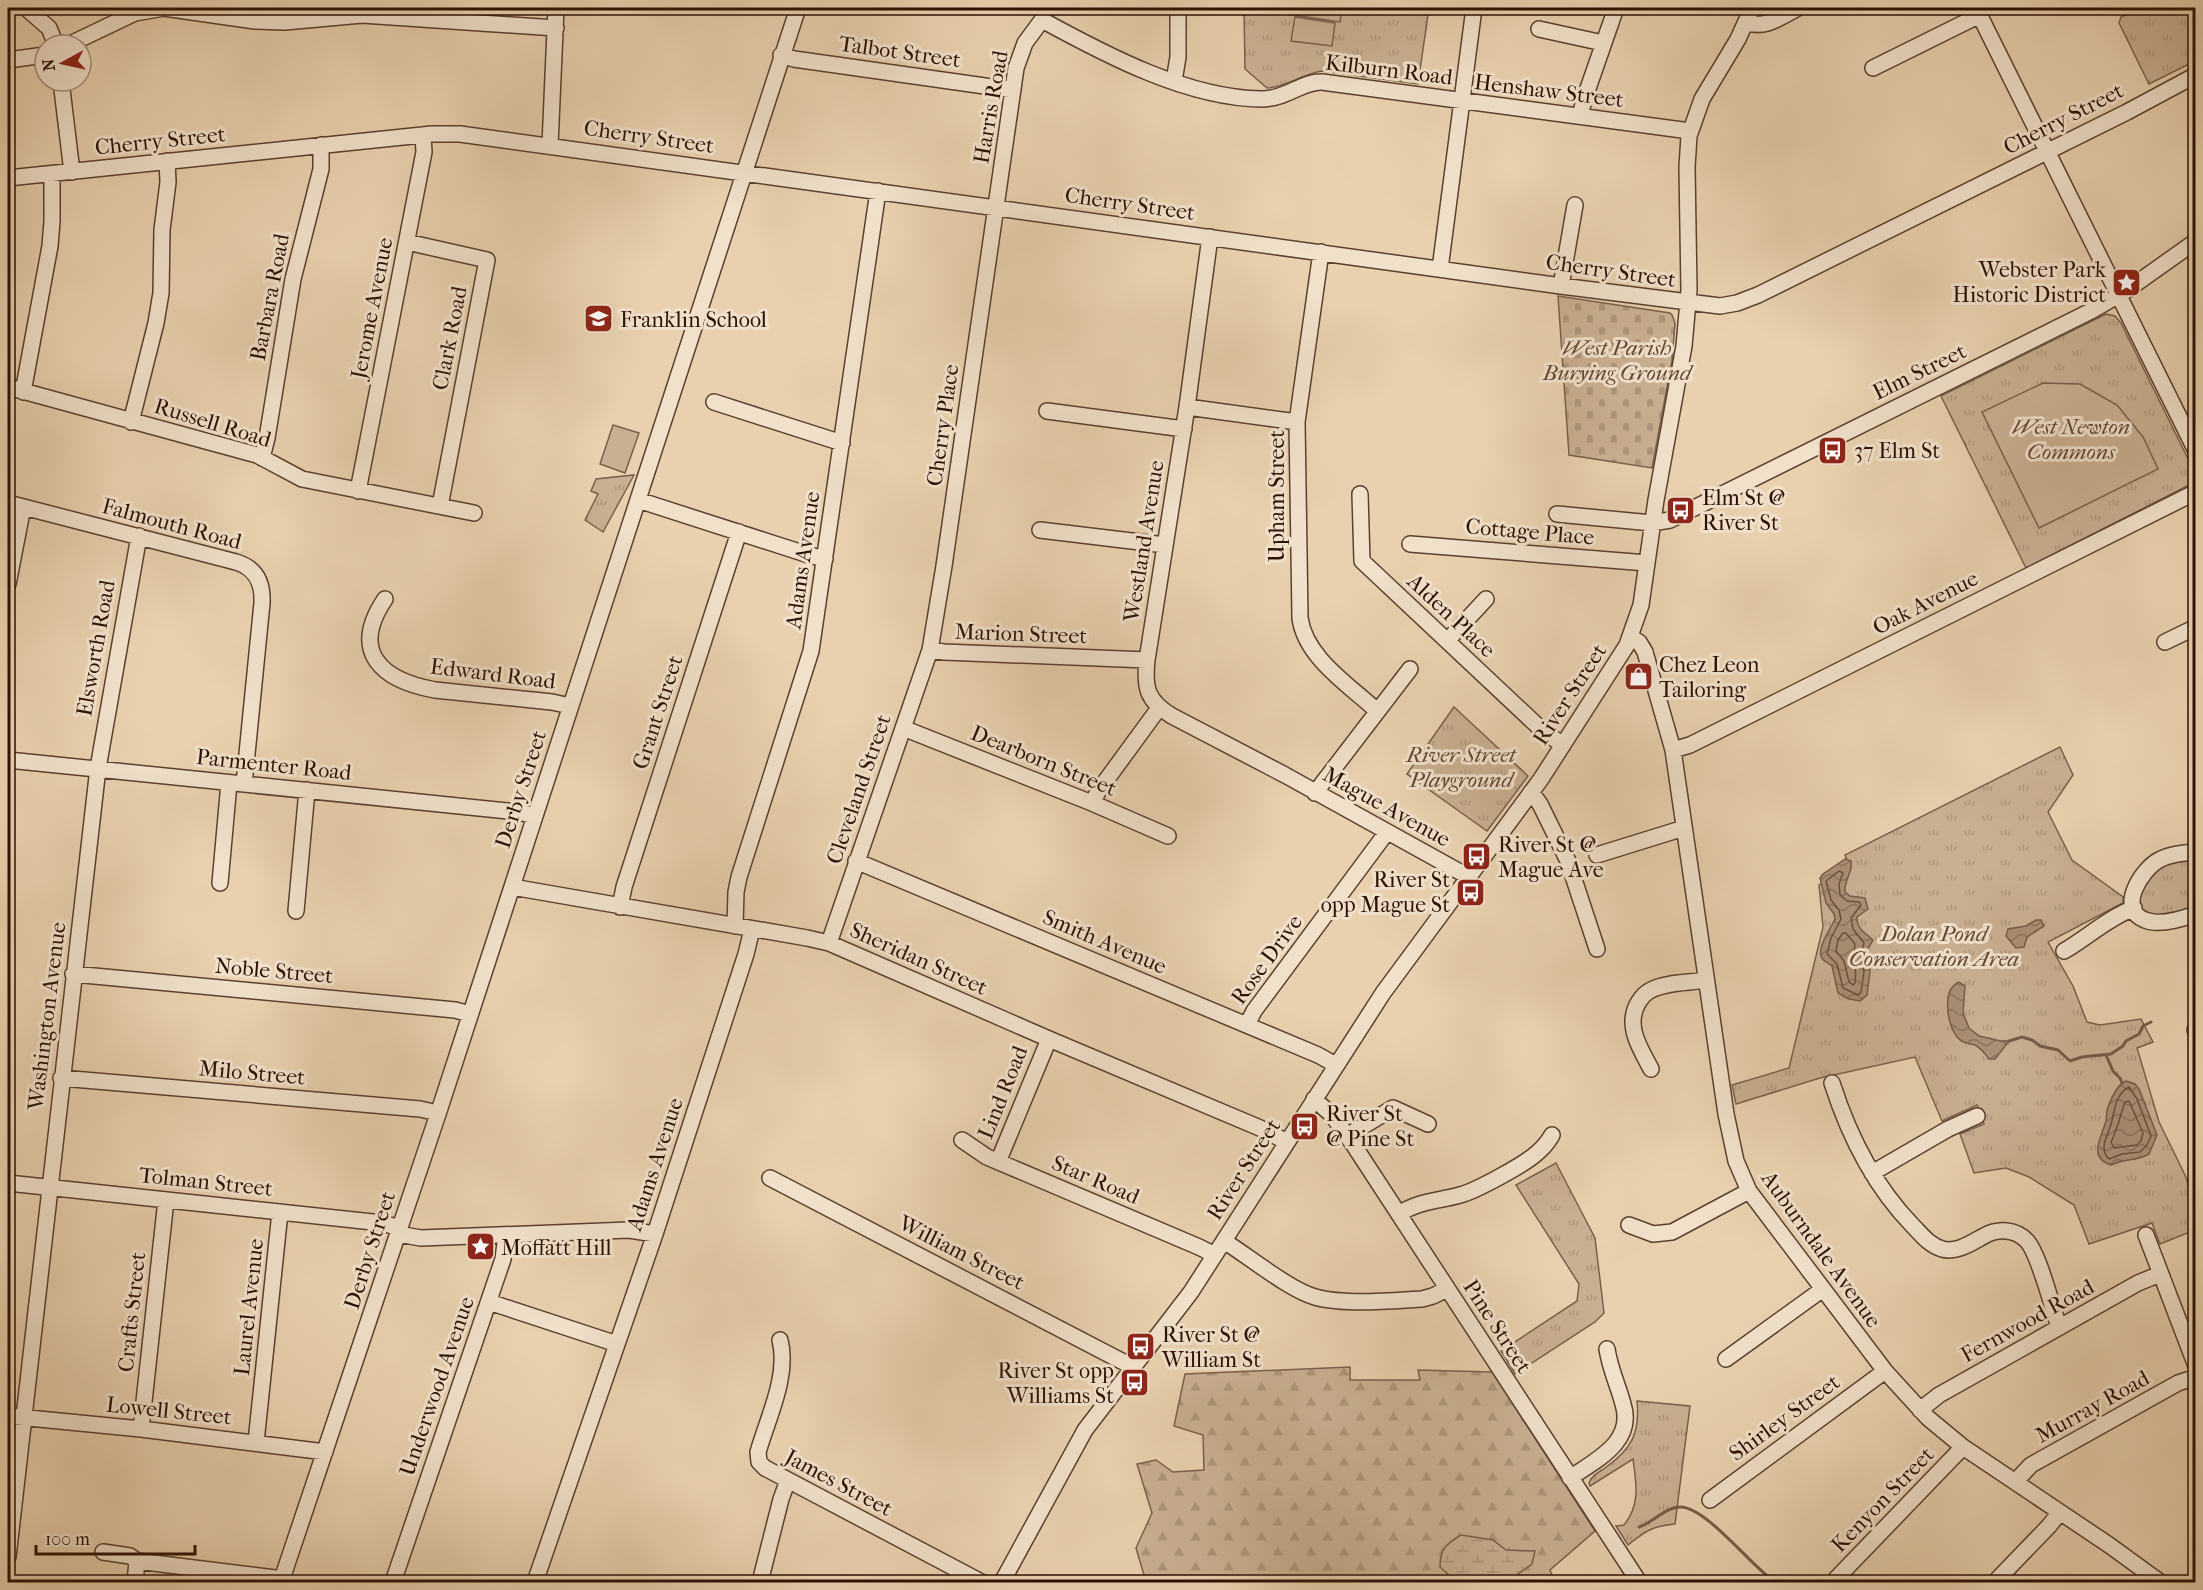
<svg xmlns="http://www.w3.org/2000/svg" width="2203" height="1590" font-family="'IM FELL French Canon',serif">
<defs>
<pattern id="forest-firs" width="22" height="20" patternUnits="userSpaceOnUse" patternTransform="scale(1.5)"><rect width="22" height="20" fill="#c9b092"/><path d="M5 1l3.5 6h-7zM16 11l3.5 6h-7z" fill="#ad967c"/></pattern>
<pattern id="wetland-marsh" width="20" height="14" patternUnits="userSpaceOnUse" patternTransform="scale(1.5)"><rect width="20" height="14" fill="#c9b092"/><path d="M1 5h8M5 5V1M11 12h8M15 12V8" fill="none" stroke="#ad967c"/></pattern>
<pattern id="cemetery-stones" width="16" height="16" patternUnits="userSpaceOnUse" patternTransform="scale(1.5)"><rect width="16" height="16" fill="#c9b092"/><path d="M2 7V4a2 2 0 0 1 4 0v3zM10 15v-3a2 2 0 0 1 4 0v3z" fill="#ad967c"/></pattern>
<pattern id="park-tufts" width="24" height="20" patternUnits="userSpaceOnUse" patternTransform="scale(1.5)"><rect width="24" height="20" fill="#c9b092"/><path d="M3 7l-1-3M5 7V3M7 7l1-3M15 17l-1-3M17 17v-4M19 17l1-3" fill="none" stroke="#ad967c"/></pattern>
<pattern id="water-waves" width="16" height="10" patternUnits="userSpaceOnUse" patternTransform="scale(1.5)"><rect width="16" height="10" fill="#a98f75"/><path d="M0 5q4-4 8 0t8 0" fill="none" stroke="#8a735e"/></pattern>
</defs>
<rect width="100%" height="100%" fill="#e9d1af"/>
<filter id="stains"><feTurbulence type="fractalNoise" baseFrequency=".00333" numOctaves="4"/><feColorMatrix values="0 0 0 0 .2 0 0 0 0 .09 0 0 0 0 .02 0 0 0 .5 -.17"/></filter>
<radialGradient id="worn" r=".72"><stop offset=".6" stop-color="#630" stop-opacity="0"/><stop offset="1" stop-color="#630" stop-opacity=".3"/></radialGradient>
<path fill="url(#forest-firs)" stroke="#7a604c" stroke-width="1.5" d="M 1350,1367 L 1350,1380 L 1420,1380 L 1418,1370 L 1492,1372 L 1595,1531 L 1550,1570 L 1555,1582 L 1146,1582 L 1136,1548 L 1152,1513 L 1137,1464 L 1156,1460 L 1173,1472 L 1204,1470 L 1203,1435 L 1174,1426 L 1185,1374 Z"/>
<path fill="url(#wetland-marsh)" stroke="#7a604c" stroke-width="1.5" d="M 1461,1535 L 1493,1540 L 1506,1550 L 1535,1551 L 1532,1564 L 1507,1582 L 1457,1582 L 1440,1567 C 1440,1549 1446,1544 1461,1535 Z"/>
<path fill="url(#cemetery-stones)" stroke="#7a604c" stroke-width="1.5" d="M 1558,296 L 1670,313 L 1672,315 L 1675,323 L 1672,361 L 1652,468 L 1569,455 Z"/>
<path fill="url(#park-tufts)" stroke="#7a604c" stroke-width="1.5" d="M 1244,8 L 1429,8 L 1418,84 L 1322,71 C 1302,74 1287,87 1267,88 L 1245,69 Z
M 2142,8 L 2193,8 L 2195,14 L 2195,61 L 2149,84 L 2119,23 L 2121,17 Z
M 2106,314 L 2115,316 L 2121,323 L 2195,473 L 2195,482 L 2026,568 L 1941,396 Z
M 634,475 L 603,532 L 585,520 L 598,494 L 591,491 L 596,479 Z
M 1454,707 L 1528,776 L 1487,831 L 1407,774 Z
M 2060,747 L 2073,775 L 2048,812 L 2072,860 L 2123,897 L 2123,903 L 2048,942 L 2073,986 L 2087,1022 L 2100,1025 L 2141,1019 L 2153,1042 L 2137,1048 L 2159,1122 L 2185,1175 L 2195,1202 L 2195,1230 L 2160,1244 L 2152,1223 L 2089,1244 L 2074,1205 L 2029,1177 L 2006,1168 L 1974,1173 L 1960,1134 L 1984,1124 L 1977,1105 L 1942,1121 L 1915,1057 L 1820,1078 L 1736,1104 L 1732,1085 L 1789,1068 L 1823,927 L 1819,885 L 1851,869 L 1845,855 Z
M 2195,857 L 2195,908 L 2184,912 L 2156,917 L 2142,911 L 2138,899 C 2154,867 2160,863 2195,857 Z
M 1556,1163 L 1595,1238 L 1604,1313 L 1595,1322 L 1515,1374 L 1501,1351 L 1577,1301 L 1579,1284 L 1516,1185 Z
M 1637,1401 L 1690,1406 L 1675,1524 C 1653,1526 1645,1531 1628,1545 L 1616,1526 L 1624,1525 C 1641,1504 1636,1483 1633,1459 L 1590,1486 L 1589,1483 C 1591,1476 1599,1472 1605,1468 C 1632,1449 1640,1433 1637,1401 Z"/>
<path fill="#c9b092" stroke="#7a604c" stroke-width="1.5" d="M 1288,8 L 1342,8 L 1340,22 L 1287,14 Z
M 1295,17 L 1335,23 L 1332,46 L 1291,41 Z
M 2043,383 L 2080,384 L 2117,405 L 2143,437 L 2158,469 L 2039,528 L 1982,412 Z
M 613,425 L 639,433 L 625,473 L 600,464 Z"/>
<path fill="url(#water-waves)" stroke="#775c48" stroke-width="1.5" d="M 1845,859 L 1851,861 C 1853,873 1844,880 1845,892 L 1850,896 L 1865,898 L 1868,909 L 1857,917 C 1857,930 1865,932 1873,940 L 1867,950 L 1870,971 L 1867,995 L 1860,1001 L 1849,999 L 1838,993 L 1832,966 C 1828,963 1822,961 1821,956 C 1818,946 1831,928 1835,919 L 1834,914 L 1826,903 L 1820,878 L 1823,874 Z
M 2036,920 L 2041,920 L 2044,926 L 2027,937 L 2024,947 L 2016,948 L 2006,936 L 2008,929 L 2026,926 Z
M 1959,982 L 1965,986 L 1963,1013 L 1969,1028 L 1979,1036 L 2001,1041 L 2009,1041 L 1995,1059 L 1989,1059 C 1985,1054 1981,1048 1975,1045 C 1969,1043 1963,1044 1958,1038 C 1947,1025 1941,990 1959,982 Z
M 2126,1081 L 2135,1084 L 2139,1089 L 2157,1135 L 2149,1154 C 2137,1161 2123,1159 2111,1165 C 2087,1158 2102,1136 2106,1121 C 2107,1116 2106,1111 2108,1107 C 2111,1099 2118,1084 2126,1081 Z"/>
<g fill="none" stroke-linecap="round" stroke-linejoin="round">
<path stroke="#6a503d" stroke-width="1.5" d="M 1839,871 L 1843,873 L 1839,884 L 1840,895 L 1847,901 L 1859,902 L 1861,905 L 1851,918 L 1853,929 L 1864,943 L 1861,954 L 1864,972 L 1861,992 L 1858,995 L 1843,988 L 1837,964 L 1827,954 L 1831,938 L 1841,919 L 1839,910 L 1831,900 L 1826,881 Z
M 1843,933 L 1846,933 L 1855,944 C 1853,957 1857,969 1855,983 L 1853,985 L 1849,982 L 1844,961 L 1836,951 L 1838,940 Z
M 2129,1087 L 2137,1099 L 2151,1136 L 2147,1145 L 2140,1152 L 2122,1154 L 2109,1159 C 2098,1148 2108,1136 2111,1124 C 2115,1111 2115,1094 2129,1087 Z
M 2129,1101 L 2143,1133 L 2141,1141 L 2137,1145 L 2114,1148 L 2111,1142 C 2118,1129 2120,1115 2125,1102 Z"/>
<path stroke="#775c48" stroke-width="3" d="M 2009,1041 L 2022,1037 L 2032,1040 L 2040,1046 L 2058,1050 L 2070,1061 L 2082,1057 L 2111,1054 L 2123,1046 L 2126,1041 L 2139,1034 L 2143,1026 L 2151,1022
M 2106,1055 L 2113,1071 L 2120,1078 L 2122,1083
M 1639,1527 C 1652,1523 1667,1506 1681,1507 C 1707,1508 1752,1567 1775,1582"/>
<defs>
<path id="minor" d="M 26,8 L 49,28 L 56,45
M 1976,8 L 2196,451
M 1042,20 C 1106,55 1187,98 1261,99 C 1287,99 1302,81 1322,82 L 1690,131
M 1746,22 C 1765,30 1782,16 1798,8
M 1539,29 L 1603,43
M 68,45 L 135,13 L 164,8 L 255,21 L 285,22 L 362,15 L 556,28
M 781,55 L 794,59 L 1013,90
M 8,60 L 45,55
M 1873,68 L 1980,15
M 61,81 L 72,172
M 1174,81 L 1178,57 L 1178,8
M 1580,116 L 1584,100 L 1616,8
M 550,145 L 556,8
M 8,178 L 432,134 L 460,134 L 1561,286 L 1720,306 L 1737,303 L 1758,295 L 2127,112 L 2196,75
M 1210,237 L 1187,407 L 1147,660 C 1144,688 1147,701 1172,716 L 1285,775 L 1469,877
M 407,242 L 487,260 L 440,506
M 1321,252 L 1297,422 L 1300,618 C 1305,657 1349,685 1376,710
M 1440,269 L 1474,8
M 1561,286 L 1575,205
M 8,387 L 257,455 L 302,479 L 474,513
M 23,392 L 50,246 L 52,221 L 52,174
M 714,402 L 842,443
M 1187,407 L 1297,422
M 1047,411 L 1184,429
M 131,422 L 156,323 L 161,293 L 162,230 L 168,182 L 167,161
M 262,458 L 267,438 L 293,279 L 321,169 L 321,145
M 358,491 L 424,152 L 423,135
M 1360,494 L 1362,561 L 1543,731 L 1563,745
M 638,500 L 809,555 L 825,559
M 8,503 L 236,562 C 256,568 263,583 262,603 L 244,784
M 1557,514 L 1652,523 L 1670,520 L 2093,310 L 2127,290 L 2196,241
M 1040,530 L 1165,545
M 1410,544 L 1647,563
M 8,584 L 23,507
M 385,599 C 350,651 380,680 435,690 L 552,702 L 570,706
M 1630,637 L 1639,642 L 1645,652 L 1673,750 L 1726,1114 L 1736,1161 L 1749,1191 L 1885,1371 L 1928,1418 L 1963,1447 L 2109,1545 L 2160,1582
M 1447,641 L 1486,599
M 2165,642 L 2196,627
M 930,650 L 944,652 L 1147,660
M 903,728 L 1092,803 L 1168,836
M 1673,750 L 1690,745 L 2196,492
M 8,760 L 518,812 L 535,816
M 1531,792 L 1540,804 L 1568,861 L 1597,949
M 1315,793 L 1410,669
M 1092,803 L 1099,790 L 1159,708
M 2196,852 C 2183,853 2170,854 2159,860 C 2142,869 2116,909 2145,920 C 2159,926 2182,919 2196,914
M 1597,855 L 1684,828
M 856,861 L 1318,1055 L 1336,1065
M 220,883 L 229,783
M 512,887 L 807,938 L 829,943 L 1049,1039 L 1260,1128 L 1287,1142
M 620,907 L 624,887 L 739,532
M 296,911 L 307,790
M 735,926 L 736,892 L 739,877 L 811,651 L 878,191
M 829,943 L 930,650 L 944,566 L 1016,68 L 1025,43 L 1042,20
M 2064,951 C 2088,937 2108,918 2134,908
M 73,974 L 455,1010 L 470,1014
M 1247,1025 L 1254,1011 L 1387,832
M 2195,1030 L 2196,1030
M 1651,1069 C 1640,1048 1625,1026 1638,1003 C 1641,998 1645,993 1651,990 C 1667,982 1689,983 1706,980
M 61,1078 L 420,1109 L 438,1113
M 1832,1083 C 1849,1136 1874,1186 1913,1226 C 1922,1235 1929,1245 1942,1249 C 1957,1253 1971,1243 1984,1236 C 1998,1228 2016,1229 2027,1241 C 2039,1254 2052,1307 2059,1327
M 1314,1099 L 1332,1115 L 1353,1144 L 1639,1582
M 1347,1136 L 1393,1108 L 1428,1124
M 962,1140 L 987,1157 L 1199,1247 L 1215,1255
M 998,1162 L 1049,1039
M 1872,1173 L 1948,1129 L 1977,1116
M 770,1178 L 1133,1367
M 8,1183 L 382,1223 L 400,1228
M 1399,1214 C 1418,1201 1439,1201 1460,1195 C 1476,1191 1525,1164 1537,1153 C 1543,1148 1548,1142 1552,1135
M 1629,1225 L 1653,1234 L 1672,1232 L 1749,1191
M 398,1234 L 421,1238 L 629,1230 L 655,1234
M 2146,1235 L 2196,1366
M 1224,1241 C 1248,1256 1290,1290 1315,1297 C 1343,1305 1393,1301 1422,1299 L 1433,1296 L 1447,1289
M 489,1302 L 617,1344
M 780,1340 C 789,1376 768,1417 758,1452 L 759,1462 L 765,1468 L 981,1582
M 1726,1359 L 1823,1289
M 1920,1410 L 1939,1395 L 2138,1283 L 2160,1274
M 8,1416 L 141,1429 L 325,1452
M 141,1429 L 166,1200
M 256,1442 L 280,1212
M 1570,1478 C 1596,1460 1635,1442 1623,1404 C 1618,1385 1610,1369 1607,1349
M 2015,1482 L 2031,1465 L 2178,1383 L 2196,1377
M 1710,1500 L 1885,1371
M 103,1552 L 130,1556 L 137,1561
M 8,1557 L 98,768 L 139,536
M 137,1561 L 283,1579
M 135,1582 L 137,1561
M 281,1582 L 439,1111 L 798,8
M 393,1582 L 503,1259 L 506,1235
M 535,1582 L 655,1234 L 746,954 L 752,929
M 760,1582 L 781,1499 L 788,1480
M 1002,1582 L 1085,1430 L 1191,1292 L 1383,993 L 1541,779 L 1627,645 L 1641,605 L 1656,500 L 1684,346 L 1689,290 L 1687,167 L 1689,136 L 1702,99 L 1738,39 L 1752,8
M 1833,1582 L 1963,1447
M 1995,1582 L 2049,1526 L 2060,1512"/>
</defs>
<use href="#minor" stroke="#5b4030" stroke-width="18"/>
<use href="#minor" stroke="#f1e1cb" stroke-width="15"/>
</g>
<defs>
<symbol id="sight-square" viewBox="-11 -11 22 22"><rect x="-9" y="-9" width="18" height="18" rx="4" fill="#8f2418" stroke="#f1e1cb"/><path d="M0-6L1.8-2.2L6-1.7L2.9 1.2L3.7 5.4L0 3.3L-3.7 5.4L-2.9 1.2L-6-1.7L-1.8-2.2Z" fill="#fff"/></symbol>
<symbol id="school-square" viewBox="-11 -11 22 22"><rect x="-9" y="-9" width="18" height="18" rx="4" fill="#8f2418" stroke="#f1e1cb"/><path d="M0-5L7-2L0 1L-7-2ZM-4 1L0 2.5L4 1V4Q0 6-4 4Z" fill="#fff"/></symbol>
<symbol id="bus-square" viewBox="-11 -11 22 22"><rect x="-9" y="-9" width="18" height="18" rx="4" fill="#8f2418" stroke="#f1e1cb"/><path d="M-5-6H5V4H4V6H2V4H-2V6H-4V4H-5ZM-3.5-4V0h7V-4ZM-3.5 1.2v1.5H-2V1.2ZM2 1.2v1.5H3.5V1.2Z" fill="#fff"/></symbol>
<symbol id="shop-square" viewBox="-11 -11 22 22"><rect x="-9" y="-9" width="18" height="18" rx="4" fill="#8f2418" stroke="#f1e1cb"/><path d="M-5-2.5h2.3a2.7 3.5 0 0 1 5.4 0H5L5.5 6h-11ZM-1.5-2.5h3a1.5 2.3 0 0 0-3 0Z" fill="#fff"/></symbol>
</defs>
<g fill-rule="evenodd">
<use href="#sight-square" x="2110" y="266" width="33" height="33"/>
<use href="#school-square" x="582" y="302" width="33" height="33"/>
<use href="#bus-square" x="1816" y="434" width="33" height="33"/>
<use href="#bus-square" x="1664" y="494" width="33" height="33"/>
<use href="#shop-square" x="1622" y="660" width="33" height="33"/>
<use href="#bus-square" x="1460" y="840" width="33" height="33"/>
<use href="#bus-square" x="1454" y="876" width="33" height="33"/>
<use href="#bus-square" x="1288" y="1110" width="33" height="33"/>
<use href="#sight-square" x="464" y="1230" width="33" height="33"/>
<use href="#bus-square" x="1124" y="1330" width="33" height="33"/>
<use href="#bus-square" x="1118" y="1366" width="33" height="33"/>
</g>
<g text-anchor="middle" stroke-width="6" stroke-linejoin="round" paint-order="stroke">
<g font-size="22" fill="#2c1005" stroke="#f1e1cb">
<text transform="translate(900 51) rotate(8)" y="8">Talbot Street</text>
<text transform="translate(1389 69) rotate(7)" y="8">Kilburn Road</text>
<text transform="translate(1549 90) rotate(7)" y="8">Henshaw Street</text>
<text transform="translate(990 107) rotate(-80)" y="8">Harris Road</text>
<text transform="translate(2063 118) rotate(-27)" y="8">Cherry Street</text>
<text transform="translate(649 136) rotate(8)" y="8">Cherry Street</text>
<text transform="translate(160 140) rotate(-6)" y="8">Cherry Street</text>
<text transform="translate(1130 203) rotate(8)" y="8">Cherry Street</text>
<text transform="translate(1611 270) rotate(8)" y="8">Cherry Street</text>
<text transform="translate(269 297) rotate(-79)" y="8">Barbara Road</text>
<text transform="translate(371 308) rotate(-79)" y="8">Jerome Avenue</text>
<text transform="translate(449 338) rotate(-79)" y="8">Clark Road</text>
<text transform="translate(1919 371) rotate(-26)" y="8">Elm Street</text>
<text transform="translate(213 422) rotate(17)" y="8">Russell Road</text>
<text transform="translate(942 425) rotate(-82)" y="8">Cherry Place</text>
<text transform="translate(1276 496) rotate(-90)" y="8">Upham Street</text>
<text transform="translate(172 523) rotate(15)" y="8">Falmouth Road</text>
<text transform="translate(1530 531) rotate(5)" y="8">Cottage Place</text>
<text transform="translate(1143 541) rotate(-81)" y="8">Westland Avenue</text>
<text transform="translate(802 560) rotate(-82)" y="8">Adams Avenue</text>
<text transform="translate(1925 602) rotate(-27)" y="8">Oak Avenue</text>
<text transform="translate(1452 615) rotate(43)" y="8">Alden Place</text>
<text transform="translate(1021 633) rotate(2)" y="8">Marion Street</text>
<text transform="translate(95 648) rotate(-80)" y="8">Elsworth Road</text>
<text transform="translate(493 673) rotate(7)" y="8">Edward Road</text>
<text transform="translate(1569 694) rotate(-57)" y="8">River Street</text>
<text transform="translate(657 712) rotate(-72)" y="8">Grant Street</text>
<text transform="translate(1044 760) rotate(22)" y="8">Dearborn Street</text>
<text transform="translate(274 764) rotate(6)" y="8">Parmenter Road</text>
<text transform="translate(520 789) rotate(-72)" y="8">Derby Street</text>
<text transform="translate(858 789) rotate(-71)" y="8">Cleveland Street</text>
<text transform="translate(1387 806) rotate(29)" y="8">Mague Avenue</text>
<text transform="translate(1105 941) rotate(23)" y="8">Smith Avenue</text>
<text transform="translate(919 958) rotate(24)" y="8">Sheridan Street</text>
<text transform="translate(1266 959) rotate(-54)" y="8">Rose Drive</text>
<text transform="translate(274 970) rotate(5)" y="8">Noble Street</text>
<text transform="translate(46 1016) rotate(-83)" y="8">Washington Avenue</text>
<text transform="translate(252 1072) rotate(5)" y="8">Milo Street</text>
<text transform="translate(1002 1092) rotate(-68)" y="8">Lind Road</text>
<text transform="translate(654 1164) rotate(-72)" y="8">Adams Avenue</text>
<text transform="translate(1243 1169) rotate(-57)" y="8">River Street</text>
<text transform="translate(1096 1179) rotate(23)" y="8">Star Road</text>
<text transform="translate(206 1181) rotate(6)" y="8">Tolman Street</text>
<text transform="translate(1822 1249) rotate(54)" y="8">Auburndale Avenue</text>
<text transform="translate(369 1250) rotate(-72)" y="8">Derby Street</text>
<text transform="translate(962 1252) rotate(27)" y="8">William Street</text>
<text transform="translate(248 1307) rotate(-84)" y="8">Laurel Avenue</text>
<text transform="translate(131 1312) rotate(-84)" y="8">Crafts Street</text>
<text transform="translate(2027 1320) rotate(-29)" y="8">Fernwood Road</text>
<text transform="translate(1498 1326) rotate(57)" y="8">Pine Street</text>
<text transform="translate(436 1386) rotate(-71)" y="8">Underwood Avenue</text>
<text transform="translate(2092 1406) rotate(-29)" y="8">Murray Road</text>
<text transform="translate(169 1410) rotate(6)" y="8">Lowell Street</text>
<text transform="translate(1784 1417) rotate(-36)" y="8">Shirley Street</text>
<text transform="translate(839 1482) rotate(28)" y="8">James Street</text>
<text transform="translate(1882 1499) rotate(-46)" y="8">Kenyon Street</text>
</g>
<g font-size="22" fill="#2c1005" stroke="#f1e1cb" text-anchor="start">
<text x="2106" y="277" text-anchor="end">Webster Park<tspan x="2106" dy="25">Historic District</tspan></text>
<text x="620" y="327">Franklin School</text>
<text x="1854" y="458">37 Elm St</text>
<text x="1702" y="505">Elm St @<tspan x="1702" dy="25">River St</tspan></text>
<text x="1659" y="672">Chez Leon<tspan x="1659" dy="25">Tailoring</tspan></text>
<text x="1498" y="852">River St @<tspan x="1498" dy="25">Mague Ave</tspan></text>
<text x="1450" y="887" text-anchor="end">River St<tspan x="1450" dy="25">opp Mague St</tspan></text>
<text x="1326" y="1121">River St<tspan x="1326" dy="25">@ Pine St</tspan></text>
<text x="501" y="1255">Moffatt Hill</text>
<text x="1162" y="1342">River St @<tspan x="1162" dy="25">William St</tspan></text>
<text x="1114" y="1378" text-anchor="end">River St opp<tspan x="1114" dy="25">Williams St</tspan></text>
</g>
<g font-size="22" font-style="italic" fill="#634836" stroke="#f1e1cb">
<text x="1617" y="355">West Parish<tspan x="1617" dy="25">Burying Ground</tspan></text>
<text x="2071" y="434">West Newton<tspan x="2071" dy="25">Commons</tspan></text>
<text x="1461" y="762">River Street<tspan x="1461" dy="25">Playground</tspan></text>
<text x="1934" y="941">Dolan Pond<tspan x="1934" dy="25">Conservation Area</tspan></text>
</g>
</g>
<rect width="2203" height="1590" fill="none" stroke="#e9d1af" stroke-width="30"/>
<rect x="9" y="9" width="2185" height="1572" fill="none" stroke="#2c1005" stroke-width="3"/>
<rect x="15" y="15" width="2173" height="1560" fill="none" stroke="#2c1005" stroke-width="1.5"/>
<g transform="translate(63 63) rotate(262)"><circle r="28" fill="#f1e1cb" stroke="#a28d7c" stroke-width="1.5"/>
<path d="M0-4.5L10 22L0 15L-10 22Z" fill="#8f2418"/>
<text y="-9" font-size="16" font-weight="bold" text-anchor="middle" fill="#2c1005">N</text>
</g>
<path d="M36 1545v9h159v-9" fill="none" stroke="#2c1005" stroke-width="3"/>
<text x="45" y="1545" font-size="18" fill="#2c1005" stroke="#f1e1cb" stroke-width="4.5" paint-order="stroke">100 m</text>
<rect width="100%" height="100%" filter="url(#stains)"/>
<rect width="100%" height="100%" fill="url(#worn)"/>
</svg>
